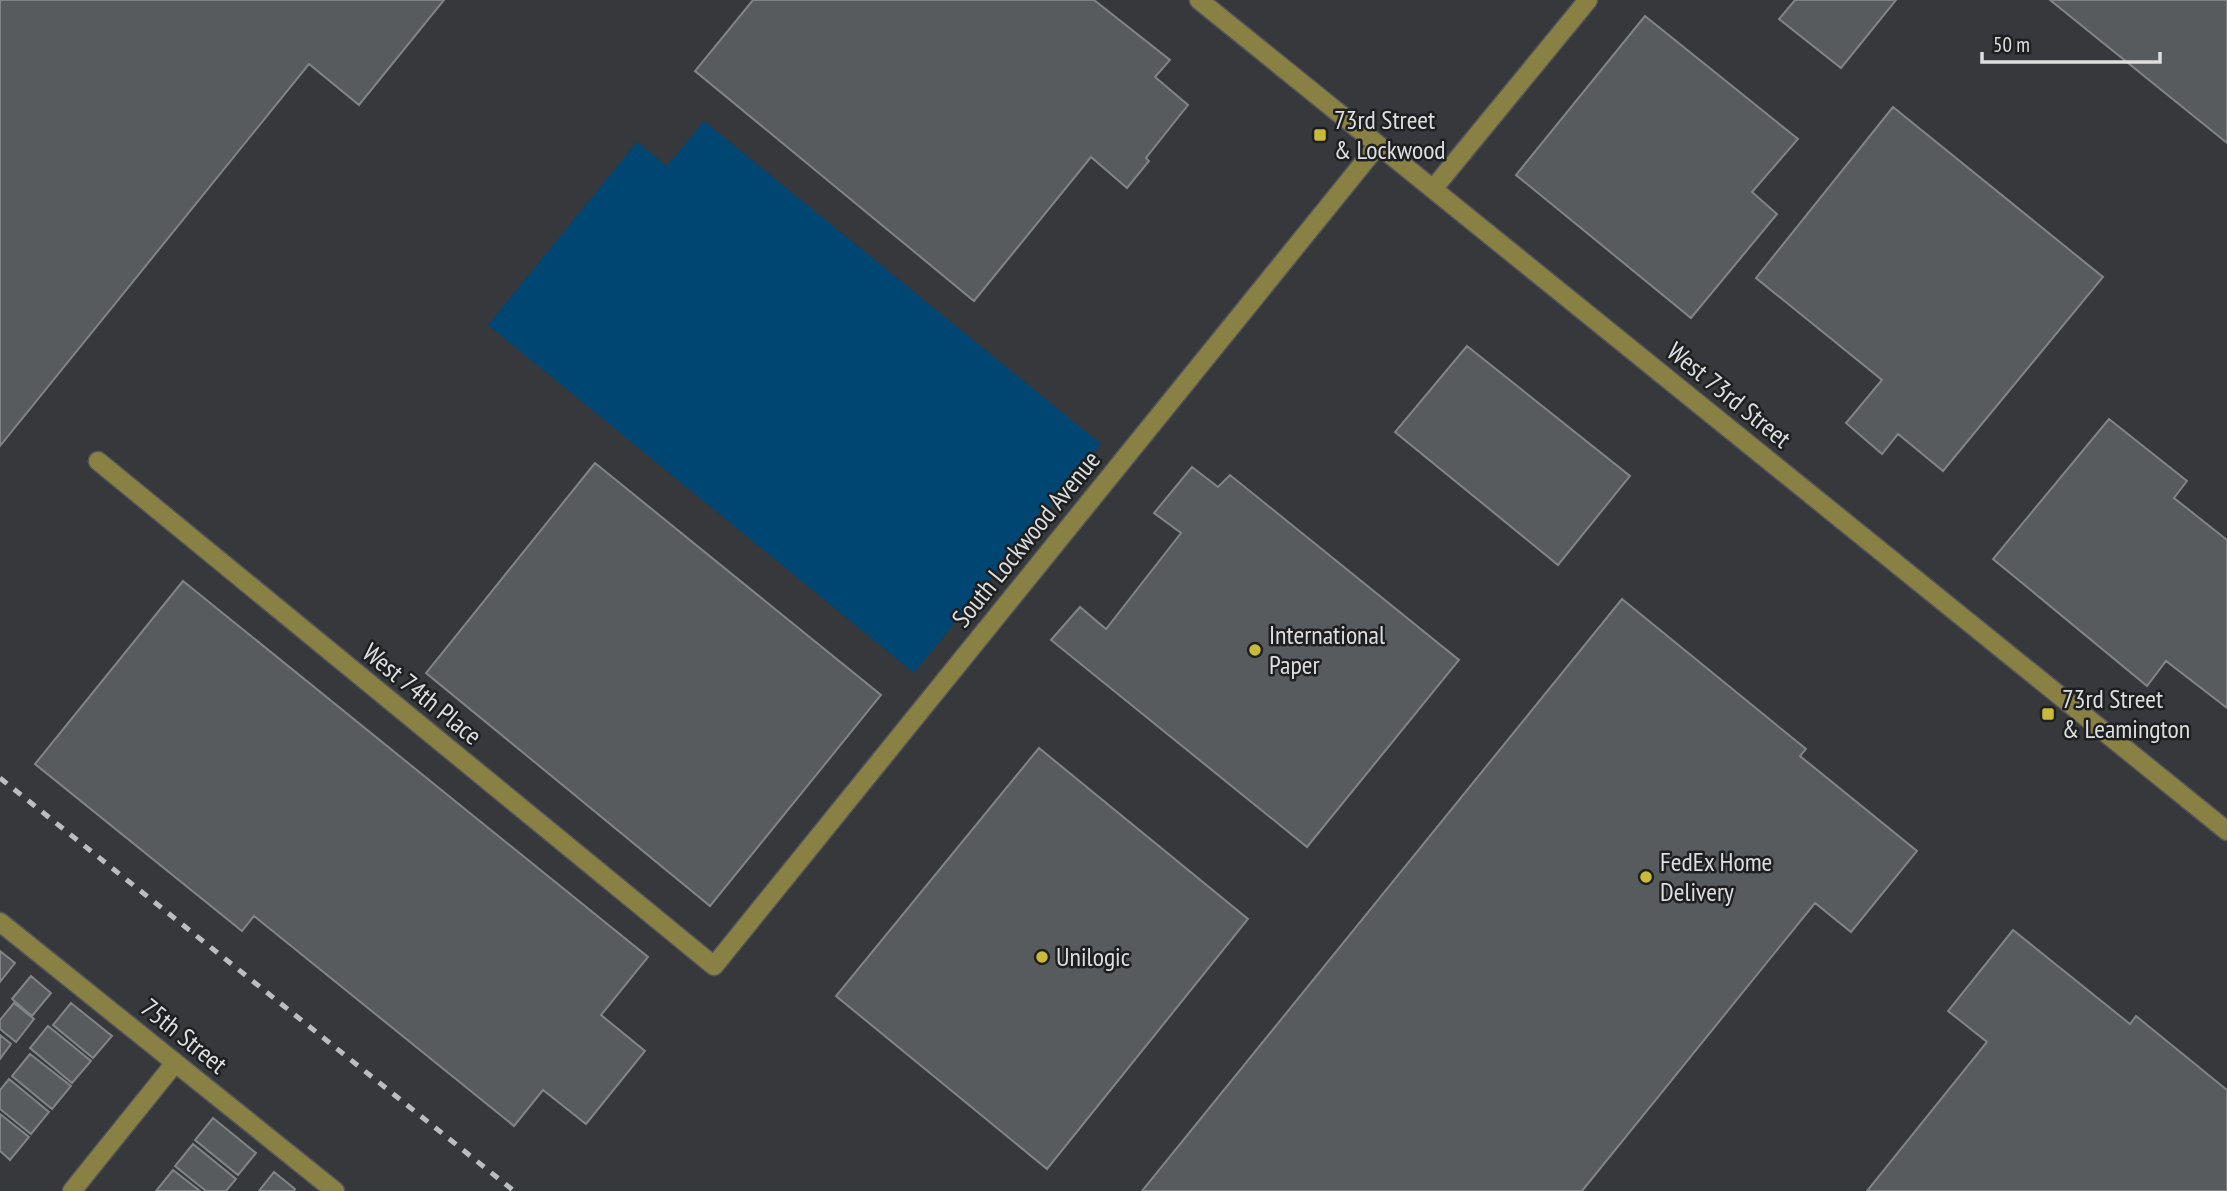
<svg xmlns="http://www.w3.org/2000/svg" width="2227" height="1191" font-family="'PT Sans Narrow',sans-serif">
<rect width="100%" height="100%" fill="#36383b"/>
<path fill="#004673" d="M 704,121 L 1101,444 L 914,673 L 488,325 L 637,142 L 667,166 Z"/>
<path fill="#585b5e" stroke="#818487" stroke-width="2" d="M 0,0 L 444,0 L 359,105 L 309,64 L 0,446 Z
M 753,0 L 1094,0 L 1170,60 L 1155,77 L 1188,105 L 1146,158 L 1149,161 L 1127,188 L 1091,157 L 974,301 L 695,71 Z
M 1795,0 L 1896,0 L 1841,68 L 1779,19 Z
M 2050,0 L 2227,0 L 2227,143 Z
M 1645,16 L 1798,139 L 1752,192 L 1777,214 L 1691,318 L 1516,175 Z
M 1893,107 L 2103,277 L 1943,471 L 1898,434 L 1882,454 L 1846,423 L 1882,380 L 1756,278 Z
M 1467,346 L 1630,476 L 1558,565 L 1395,432 Z
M 2109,419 L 2187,481 L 2174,498 L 2227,540 L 2227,708 L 2166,661 L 2147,686 L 1993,559 Z
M 595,463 L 881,695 L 710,906 L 426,673 Z
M 1192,467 L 1218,487 L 1230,475 L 1459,660 L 1307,847 L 1051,640 L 1080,607 L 1106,629 L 1181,533 L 1154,513 Z
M 183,581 L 648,957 L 601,1015 L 645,1051 L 586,1124 L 543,1090 L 514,1126 L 254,916 L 242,931 L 35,764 Z
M 1622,599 L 1806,749 L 1800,756 L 1917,851 L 1851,932 L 1815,903 L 1582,1191 L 1142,1191 Z
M 1039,748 L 1248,919 L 1047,1169 L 836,996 Z
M 2013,930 L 2130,1024 L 2136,1016 L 2227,1090 L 2227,1191 L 1867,1191 L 1987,1042 L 1948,1011 Z
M 0,951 L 15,963 L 0,982 Z
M 31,976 L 51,993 L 32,1016 L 12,999 Z
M 14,1003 L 34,1019 L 16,1042 L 0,1029 L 0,1020 Z
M 71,1003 L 112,1036 L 93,1058 L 53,1025 Z
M 48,1026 L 91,1061 L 72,1083 L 30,1048 Z
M 0,1035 L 11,1044 L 0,1059 Z
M 30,1054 L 71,1086 L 52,1109 L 12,1076 Z
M 9,1079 L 49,1112 L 31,1134 L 0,1109 L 0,1090 Z
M 0,1114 L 29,1137 L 10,1160 L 0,1151 Z
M 213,1118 L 256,1153 L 238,1175 L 195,1140 Z
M 193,1144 L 236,1179 L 226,1191 L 206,1191 L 175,1166 Z
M 173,1170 L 200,1191 L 156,1191 Z
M 274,1172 L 295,1189 L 294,1191 L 259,1191 Z"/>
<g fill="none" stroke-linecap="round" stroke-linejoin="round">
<defs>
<path id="minor" d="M 1199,0 L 2227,831
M 1433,189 L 1588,0
M 98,461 L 714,966 L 1378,145
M 0,922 L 335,1191
M 72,1191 L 175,1063"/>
</defs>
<use href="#minor" stroke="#545659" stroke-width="21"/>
<use href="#minor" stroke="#898144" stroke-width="18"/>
<path stroke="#bbbdbf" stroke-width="5" stroke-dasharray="9 9" stroke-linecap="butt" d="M 0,778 L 514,1191"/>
</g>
<g fill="#c9ba3a" stroke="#1e1f20" stroke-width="2.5">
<rect x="1313" y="128" width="14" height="14" rx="3.5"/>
<circle cx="1255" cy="650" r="7"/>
<rect x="2041" y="707" width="14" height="14" rx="3.5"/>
<circle cx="1646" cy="877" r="7"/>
<circle cx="1042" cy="957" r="7"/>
</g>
<g text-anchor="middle" stroke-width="5" stroke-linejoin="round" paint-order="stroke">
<g font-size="26" fill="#dcdedf" stroke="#1e1f20" text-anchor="start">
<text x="1334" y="129">73rd Street<tspan x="1334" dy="30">&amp; Lockwood</tspan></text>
<text x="1269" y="644">International<tspan x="1269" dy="30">Paper</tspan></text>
<text x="2062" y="708">73rd Street<tspan x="2062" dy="30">&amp; Leamington</tspan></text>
<text x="1660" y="871">FedEx Home<tspan x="1660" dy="30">Delivery</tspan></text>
<text x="1056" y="966">Unilogic</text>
</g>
<g font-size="26" fill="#dcdedf" stroke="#1e1f20">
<text transform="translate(1729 395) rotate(39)" y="9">West 73rd Street</text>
<text transform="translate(1026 539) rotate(-51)" y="9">South Lockwood Avenue</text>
<text transform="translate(422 694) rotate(39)" y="9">West 74th Place</text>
<text transform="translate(184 1036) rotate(39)" y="9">75th Street</text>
</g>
</g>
<path d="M1982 52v10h178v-10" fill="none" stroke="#dcdedf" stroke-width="3.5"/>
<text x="1993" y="52" font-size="21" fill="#dcdedf" stroke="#1e1f20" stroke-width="5" paint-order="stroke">50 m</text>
</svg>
